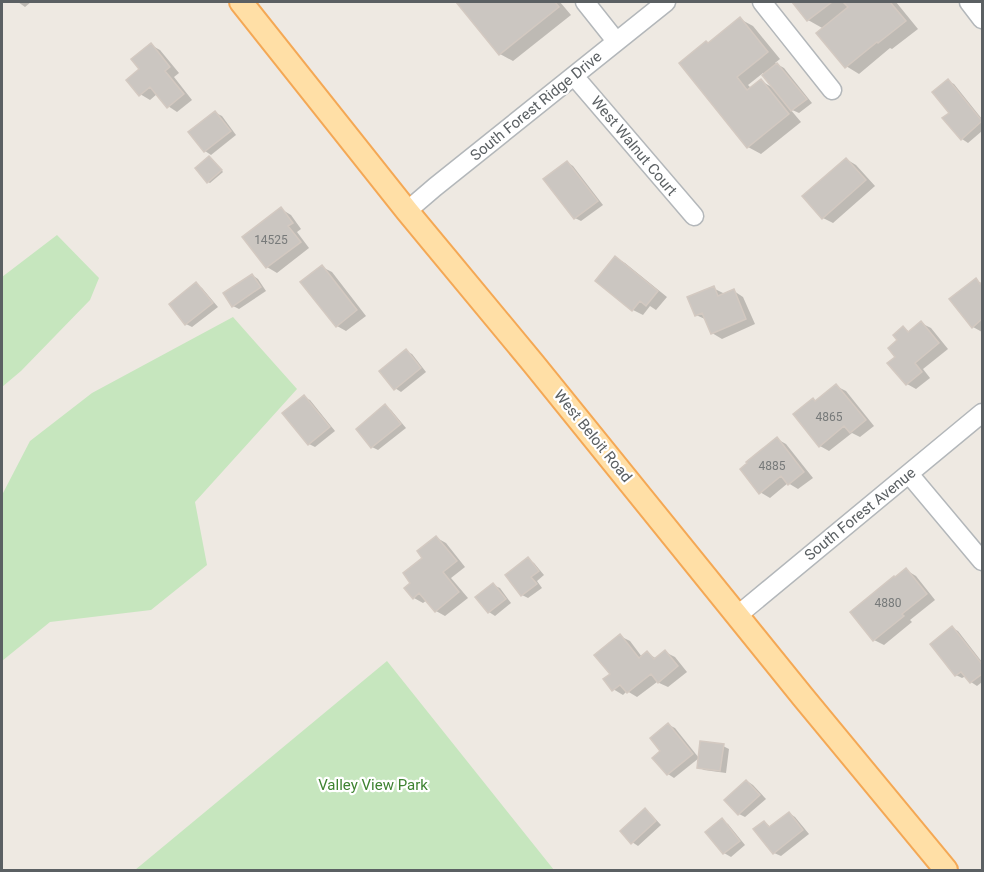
<svg xmlns="http://www.w3.org/2000/svg" width="984" height="872" font-family="Roboto,sans-serif">
<rect width="100%" height="100%" fill="#eee9e2"/>
<path fill="#c6e6be" d="M 57,235 L 99,278 L 90,300 L 21,371 L 2,387 L 2,277 Z
M 233,317 L 297,389 L 195,502 L 207,565 L 151,610 L 50,622 L 2,661 L 2,495 L 30,441 L 92,393 Z
M 387,661 L 554,870 L 135,870 Z"/>
<path fill="#0003" fill-rule="evenodd" d="M 18,2 L 31,2 L 25,7 Z
M 458,2 L 560,2 L 571,15 L 513,61 L 500,54 Z
M 794,2 L 896,2 L 918,29 L 892,49 L 890,48 L 859,74 L 846,66 L 824,29 L 808,20 Z
M 740,19 L 753,26 L 780,59 L 775,63 L 784,68 L 812,103 L 799,113 L 790,109 L 801,122 L 761,154 L 748,147 L 709,44 ZM 763,73 L 775,89 L 761,81 L 751,88 L 748,85 Z
M 151,45 L 160,50 L 179,73 L 174,77 L 192,100 L 177,112 L 168,106 L 157,94 L 150,100 L 140,94 L 141,70 Z
M 948,81 L 954,84 L 982,119 L 982,131 L 968,143 L 962,139 L 951,113 Z
M 216,113 L 222,116 L 236,135 L 211,155 L 205,151 L 190,133 Z
M 210,157 L 223,172 L 210,183 L 208,182 Z
M 846,159 L 856,165 L 875,186 L 833,223 L 823,218 Z
M 567,162 L 573,166 L 603,205 L 581,221 L 575,218 Z
M 281,209 L 291,215 L 301,229 L 297,232 L 309,248 L 277,273 L 267,267 L 244,237 Z
M 616,258 L 625,263 L 667,297 L 656,310 L 650,306 L 643,315 L 633,310 L 597,281 Z
M 322,267 L 332,272 L 366,316 L 346,331 L 337,326 Z
M 252,275 L 258,279 L 266,291 L 239,309 L 233,306 Z
M 976,280 L 982,284 L 982,332 L 973,327 Z
M 196,284 L 202,288 L 218,307 L 192,327 L 186,324 Z
M 713,288 L 723,293 L 724,295 L 734,291 L 743,297 L 755,324 L 722,339 L 712,333 L 707,320 L 696,315 Z
M 921,323 L 931,328 L 948,349 L 923,369 L 930,378 L 916,389 L 907,384 L 897,357 L 903,328 L 910,332 Z
M 406,351 L 412,354 L 426,372 L 401,392 L 395,388 Z
M 836,386 L 846,391 L 874,426 L 860,437 L 852,433 L 829,451 L 820,446 L 816,402 Z
M 304,397 L 310,400 L 335,431 L 315,447 L 309,444 Z
M 385,406 L 391,410 L 406,428 L 378,450 L 372,447 Z
M 777,439 L 786,444 L 813,478 L 798,489 L 788,483 L 770,498 L 760,492 Z
M 437,538 L 446,543 L 465,567 L 451,578 L 468,598 L 445,616 L 436,611 L 427,600 L 423,603 L 414,598 L 412,583 L 424,558 Z
M 528,559 L 534,563 L 544,575 L 537,581 L 542,588 L 528,598 L 522,595 Z
M 906,570 L 916,576 L 935,600 L 910,620 L 912,622 L 884,645 L 874,640 L 896,578 Z
M 493,585 L 500,588 L 511,603 L 495,616 L 489,612 Z
M 952,628 L 958,631 L 982,662 L 982,682 L 977,686 L 971,682 L 966,676 L 962,678 L 956,675 Z
M 620,636 L 630,641 L 642,657 L 647,653 L 657,659 L 665,652 L 675,657 L 687,672 L 668,687 L 657,682 L 637,697 L 627,691 L 623,695 L 613,689 L 612,675 Z
M 669,725 L 675,728 L 699,758 L 674,778 L 668,774 Z
M 723,746 L 729,749 L 726,773 L 704,770 L 698,767 Z
M 747,781 L 753,785 L 766,799 L 745,817 L 739,814 Z
M 645,810 L 651,814 L 661,825 L 638,846 L 632,842 Z
M 789,813 L 795,817 L 809,834 L 781,856 L 774,853 L 755,829 L 764,822 L 772,828 Z
M 722,820 L 728,824 L 745,845 L 731,857 L 724,853 L 707,832 Z"/>
<path fill="#cbc6c1" stroke="#d3c9c1" stroke-width="1.5" d="M 456,2 L 555,2 L 559,7 L 499,55 Z
M 792,2 L 832,2 L 807,21 Z
M 843,2 L 890,2 L 906,21 L 878,43 L 877,42 L 845,68 L 816,33 L 848,7 Z
M 740,17 L 768,52 L 737,77 L 747,90 L 761,79 L 789,114 L 747,148 L 679,63 L 706,41 L 708,43 Z
M 151,43 L 170,67 L 165,71 L 184,94 L 167,108 L 150,87 L 139,96 L 126,80 L 139,69 L 131,59 Z
M 777,63 L 807,99 L 791,111 L 762,75 Z
M 948,79 L 982,121 L 961,140 L 942,118 L 949,113 L 932,92 Z
M 215,111 L 231,131 L 204,152 L 188,132 Z
M 209,156 L 222,170 L 207,183 L 195,168 Z
M 846,158 L 866,180 L 822,219 L 802,196 Z
M 567,161 L 598,201 L 574,219 L 543,179 Z
M 281,207 L 293,223 L 288,226 L 301,242 L 266,268 L 242,237 Z
M 615,256 L 658,291 L 646,306 L 640,301 L 632,311 L 595,281 Z
M 322,265 L 357,310 L 336,327 L 300,282 Z
M 252,274 L 261,287 L 232,307 L 223,293 Z
M 976,278 L 980,284 L 982,282 L 982,319 L 972,328 L 949,299 Z
M 196,282 L 213,303 L 185,325 L 169,304 Z
M 714,286 L 718,296 L 734,289 L 746,319 L 711,334 L 702,313 L 695,316 L 687,297 Z
M 921,321 L 939,343 L 915,363 L 922,372 L 906,385 L 887,363 L 895,357 L 888,348 L 897,340 L 893,335 L 903,326 L 908,332 Z
M 406,349 L 421,368 L 394,390 L 379,371 Z
M 836,384 L 866,420 L 850,433 L 844,426 L 819,447 L 793,414 L 813,398 L 815,401 Z
M 304,395 L 330,427 L 308,445 L 282,413 Z
M 385,404 L 401,424 L 371,448 L 356,429 Z
M 777,437 L 804,472 L 788,485 L 781,476 L 759,494 L 740,469 L 747,463 L 746,462 Z
M 436,536 L 457,561 L 443,572 L 459,592 L 435,612 L 419,593 L 413,599 L 404,588 L 410,583 L 403,573 L 422,558 L 417,551 Z
M 528,557 L 539,571 L 531,577 L 537,584 L 521,596 L 505,575 Z
M 906,568 L 927,594 L 902,614 L 904,616 L 873,641 L 850,612 L 894,576 L 895,577 Z
M 493,583 L 506,599 L 488,613 L 475,597 Z
M 952,626 L 982,664 L 982,674 L 970,683 L 961,672 L 955,676 L 930,644 Z
M 620,634 L 639,658 L 647,651 L 654,659 L 665,650 L 678,666 L 658,683 L 651,674 L 627,693 L 620,685 L 612,691 L 603,679 L 610,674 L 594,655 Z
M 668,723 L 693,754 L 667,775 L 652,758 L 660,751 L 650,738 Z
M 700,741 L 724,744 L 720,771 L 697,768 Z
M 746,780 L 760,795 L 738,815 L 724,800 Z
M 645,808 L 656,821 L 631,844 L 620,831 Z
M 789,812 L 803,830 L 773,854 L 753,829 L 764,821 L 769,827 Z
M 722,818 L 740,841 L 723,854 L 705,832 Z"/>
<g fill="none" stroke-linecap="round" stroke-linejoin="round">
<defs>
<path id="minor" d="M 585,2 L 616,41
M 762,2 L 832,90
M 969,2 L 982,19
M 574,76 L 694,216
M 407,211 L 435,187 L 666,2
M 909,474 L 982,561
M 738,615 L 982,413"/>
<path id="major" d="M 241,2 L 407,211 L 533,363 L 803,697 L 946,870"/>
</defs>
<use href="#minor" stroke="#b3b7ba" stroke-width="21"/>
<use href="#major" stroke="#f4a855" stroke-width="26"/>
<use href="#minor" stroke="#fff" stroke-width="18"/>
<use href="#major" stroke="#ffdfa6" stroke-width="22"/>
</g>
<g text-anchor="middle" stroke-width="4.5" stroke-linejoin="round" paint-order="stroke">
<g font-size="12" fill="#777a7a">
<text x="271" y="244">14525</text>
<text x="829" y="421">4865</text>
<text x="772" y="470">4885</text>
<text x="888" y="607">4880</text>
</g>
<g font-size="15" fill="#5b6063" stroke="#fff">
<text transform="translate(536 106) rotate(-39)" y="5">South Forest Ridge Drive</text>
<text transform="translate(634 146) rotate(50)" y="5">West Walnut Court</text>
<text transform="translate(593 436) rotate(51)" y="5">West Beloit Road</text>
<text transform="translate(860 514) rotate(-39)" y="5">South Forest Avenue</text>
</g>
<g font-size="15" fill="#3f8332" stroke="#fff">
<text x="373" y="790">Valley View Park</text>
</g>
</g>
<rect width="984" height="872" fill="none" stroke="#5b6063" stroke-width="6"/>
</svg>
